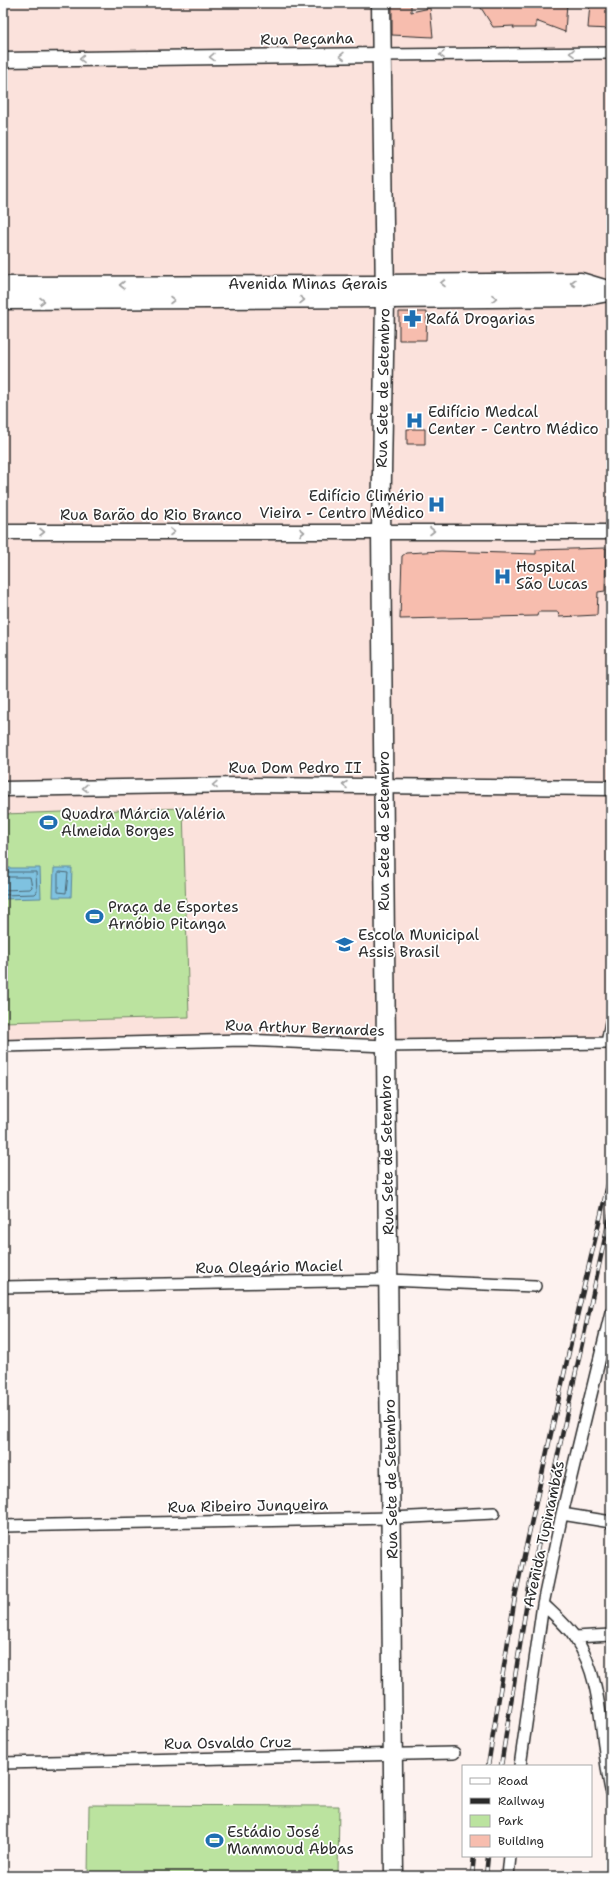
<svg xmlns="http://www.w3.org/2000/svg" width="614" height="1879" font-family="'Shantell Sans',sans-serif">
<rect width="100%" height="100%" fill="#fdf2ef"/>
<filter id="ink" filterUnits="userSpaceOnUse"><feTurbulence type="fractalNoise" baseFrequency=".025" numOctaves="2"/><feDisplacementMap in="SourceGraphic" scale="8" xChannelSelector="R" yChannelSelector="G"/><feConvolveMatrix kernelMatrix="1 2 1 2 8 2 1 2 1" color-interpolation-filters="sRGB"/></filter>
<g filter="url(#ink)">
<path fill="#fbe2dc" d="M 3,3 L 611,3 L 611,1041 L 3,1046 Z"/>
<path fill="#bbe39f" stroke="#738765" d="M 183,808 L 189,1017 L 3,1022 L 3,814 Z
M 89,1805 L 339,1806 L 338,1876 L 88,1876 Z"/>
<path fill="#7fc2e0" stroke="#5d8698" d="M 3,868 L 40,868 L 41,898 L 3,899 Z
M 54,868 L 72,868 L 71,897 L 53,897 Z"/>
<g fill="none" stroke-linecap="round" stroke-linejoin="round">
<path stroke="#4d6773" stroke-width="1" d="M 3,872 L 36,872 L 37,892 L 35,894 L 3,895
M 60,872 L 68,873 L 66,893 L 58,892 L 58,874 Z
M 3,877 L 30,877 L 32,887 L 30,889 L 3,890"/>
</g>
<path fill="#f7bdae" stroke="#2b2b2b" d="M 392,3 L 411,3 L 411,12 L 430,8 L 433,37 L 392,35 Z
M 478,3 L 567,3 L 565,32 L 536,21 L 536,28 L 513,28 L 514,26 L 493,27 Z
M 590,3 L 611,3 L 611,29 L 588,28 Z
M 399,312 L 427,312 L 426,340 L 399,340 Z
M 407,429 L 425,429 L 425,444 L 407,444 Z
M 606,548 L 605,591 L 598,592 L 597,615 L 559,617 L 558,612 L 538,612 L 537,616 L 400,619 L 402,556 L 406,553 L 441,551 L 536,554 L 536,550 Z"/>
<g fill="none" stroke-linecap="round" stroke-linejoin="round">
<defs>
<path id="minor" d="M 381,55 L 611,53
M 3,1046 L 243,1040 L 386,1046 L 607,1043 L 611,1022
M 3,1287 L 388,1280 L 535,1286
M 562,1514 L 611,1522
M 3,1526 L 392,1518 L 494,1513
M 543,1604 C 554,1615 567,1625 575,1638 C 604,1679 600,1741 611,1790
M 575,1637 L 611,1635
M 3,1763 L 454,1753
M 520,1766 L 543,1604 L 562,1514 L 611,1312
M 508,1876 L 510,1856"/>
<path id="tertiary" d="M 3,60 L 381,55
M 3,532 L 611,532
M 3,789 L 241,785 L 611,788"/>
<path id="secondary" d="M 3,285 L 385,284
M 3,301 L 385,299"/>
<path id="primary" d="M 381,3 L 385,299 L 381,531 L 394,1876
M 385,284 L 581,282 L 611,291
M 385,299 L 581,297 L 608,292"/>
</defs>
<use href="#minor" stroke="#2b2b2b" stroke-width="14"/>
<use href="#tertiary" stroke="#2b2b2b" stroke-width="17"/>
<use href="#secondary" stroke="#2b2b2b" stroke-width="19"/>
<use href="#primary" stroke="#2b2b2b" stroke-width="21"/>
<use href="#minor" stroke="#fff" stroke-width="11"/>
<use href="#tertiary" stroke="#fff" stroke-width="14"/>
<use href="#secondary" stroke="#fff" stroke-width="16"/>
<use href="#primary" stroke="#fff" stroke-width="18"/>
<defs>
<path id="rail" d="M 488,1766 L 515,1597 L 574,1329 L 611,1172
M 501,1766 L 529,1588 L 611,1210
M 472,1876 L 474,1856
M 486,1876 L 488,1856"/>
</defs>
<use href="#rail" stroke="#2b2b2b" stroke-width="4.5"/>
<use href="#rail" stroke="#fff" stroke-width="3" stroke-dasharray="9" stroke-linecap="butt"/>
</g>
<defs><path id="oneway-chevron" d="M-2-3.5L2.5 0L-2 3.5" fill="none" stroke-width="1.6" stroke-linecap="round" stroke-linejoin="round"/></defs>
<g stroke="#a0a0a0">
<use href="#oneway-chevron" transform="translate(572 53) rotate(179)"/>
<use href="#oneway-chevron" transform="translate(442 55) rotate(179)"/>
<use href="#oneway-chevron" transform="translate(342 56) rotate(179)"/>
<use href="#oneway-chevron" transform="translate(212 57) rotate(179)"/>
<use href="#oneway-chevron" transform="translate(82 59) rotate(179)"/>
<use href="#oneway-chevron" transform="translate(443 283) rotate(180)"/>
<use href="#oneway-chevron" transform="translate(573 283) rotate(180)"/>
<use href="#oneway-chevron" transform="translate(122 285) rotate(180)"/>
<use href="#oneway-chevron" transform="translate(494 298) rotate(-1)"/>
<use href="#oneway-chevron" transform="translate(172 300)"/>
<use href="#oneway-chevron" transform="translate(302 300)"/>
<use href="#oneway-chevron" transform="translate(42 301)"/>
<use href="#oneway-chevron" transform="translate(432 531)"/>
<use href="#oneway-chevron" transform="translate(42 532)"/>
<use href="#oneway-chevron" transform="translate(172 532)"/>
<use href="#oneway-chevron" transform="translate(302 532)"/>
<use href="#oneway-chevron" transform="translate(215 785) rotate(179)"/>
<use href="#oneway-chevron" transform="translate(345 785) rotate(-180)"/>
<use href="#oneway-chevron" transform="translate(85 788) rotate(179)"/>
</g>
</g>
<defs>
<symbol id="pharmacy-bare" viewBox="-9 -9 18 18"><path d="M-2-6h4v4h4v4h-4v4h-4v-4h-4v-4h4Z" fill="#1f6fb2" stroke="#fff" stroke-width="2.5" paint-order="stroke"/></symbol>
<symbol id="hospital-bare" viewBox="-9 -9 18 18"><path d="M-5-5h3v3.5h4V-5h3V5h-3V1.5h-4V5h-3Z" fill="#1f6fb2" stroke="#fff" stroke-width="2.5" paint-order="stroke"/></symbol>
<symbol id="stadium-bare" viewBox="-9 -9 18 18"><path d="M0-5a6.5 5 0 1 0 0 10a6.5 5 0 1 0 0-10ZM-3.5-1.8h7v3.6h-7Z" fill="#1f6fb2" stroke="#fff" stroke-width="2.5" paint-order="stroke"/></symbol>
<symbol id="school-bare" viewBox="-9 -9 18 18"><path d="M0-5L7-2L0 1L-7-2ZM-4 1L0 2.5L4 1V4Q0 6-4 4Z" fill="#1f6fb2" stroke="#fff" stroke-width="2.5" paint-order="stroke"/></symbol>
</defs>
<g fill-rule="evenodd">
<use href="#pharmacy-bare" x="400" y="306" width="25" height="25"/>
<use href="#hospital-bare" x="402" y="408" width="25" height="25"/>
<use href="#hospital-bare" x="424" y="492" width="25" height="25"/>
<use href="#hospital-bare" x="490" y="564" width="25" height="25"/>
<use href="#stadium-bare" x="36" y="810" width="25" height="25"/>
<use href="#stadium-bare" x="82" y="904" width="25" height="25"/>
<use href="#school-bare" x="332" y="932" width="25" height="25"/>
<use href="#stadium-bare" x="202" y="1828" width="25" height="25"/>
</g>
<g text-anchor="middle" stroke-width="3.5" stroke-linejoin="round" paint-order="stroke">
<g font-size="15" fill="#2b2b2b" stroke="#fff">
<text transform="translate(307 39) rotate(-1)" y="5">Rua Peçanha</text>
<text x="308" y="289">Avenida Minas Gerais</text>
<text transform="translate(383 388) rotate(-89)" y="5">Rua Sete de Setembro</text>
<text x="151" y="520">Rua Barão do Rio Branco</text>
<text x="295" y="773">Rua Dom Pedro II</text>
<text transform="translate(384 831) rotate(-90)" y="5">Rua Sete de Setembro</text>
<text transform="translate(305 1028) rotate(2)" y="5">Rua Arthur Bernardes</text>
<text transform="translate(387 1155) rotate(-91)" y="5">Rua Sete de Setembro</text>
<text transform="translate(269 1267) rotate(-1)" y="5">Rua Olegário Maciel</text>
<text transform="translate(391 1479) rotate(-91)" y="5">Rua Sete de Setembro</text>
<text transform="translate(248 1506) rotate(-1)" y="5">Rua Ribeiro Junqueira</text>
<text transform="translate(544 1534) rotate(-78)" y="5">Avenida Tupinambás</text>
<text transform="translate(228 1743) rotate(-1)" y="5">Rua Osvaldo Cruz</text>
</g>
<g font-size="15" fill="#2b2b2b" stroke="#fff" text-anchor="start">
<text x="426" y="324">Rafá Drogarias</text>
<text x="428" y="417">Edifício Medcal<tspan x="428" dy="17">Center - Centro Médico</tspan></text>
<text x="424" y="501" text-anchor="end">Edifício Climério<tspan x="424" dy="17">Vieira - Centro Médico</tspan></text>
<text x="516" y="572">Hospital<tspan x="516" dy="17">São Lucas</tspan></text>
<text x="61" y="819">Quadra Márcia Valéria<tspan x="61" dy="17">Almeida Borges</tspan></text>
<text x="108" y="912">Praça de Esportes<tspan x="108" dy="17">Arnóbio Pitanga</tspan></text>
<text x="358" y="940">Escola Municipal<tspan x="358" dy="17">Assis Brasil</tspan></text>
<text x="227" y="1837">Estádio José<tspan x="227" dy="17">Mammoud Abbas</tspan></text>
</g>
</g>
<rect width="614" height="1879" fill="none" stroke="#fff" stroke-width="16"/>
<rect x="8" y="8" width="598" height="1863" fill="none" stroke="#2b2b2b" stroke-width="1.5" filter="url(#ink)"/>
<rect x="462" y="1765" width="130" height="92" fill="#ffffff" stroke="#aaaaaa"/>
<rect x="470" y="1778" width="20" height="6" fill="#ffffff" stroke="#aaaaaa"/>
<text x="498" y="1785" font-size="12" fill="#2b2b2b">Road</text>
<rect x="470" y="1798" width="20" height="6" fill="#2b2b2b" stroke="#aaaaaa"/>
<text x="498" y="1805" font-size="12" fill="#2b2b2b">Railway</text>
<rect x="470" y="1815" width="20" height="12" fill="#bbe39f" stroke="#aaaaaa"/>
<text x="498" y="1825" font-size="12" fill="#2b2b2b">Park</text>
<rect x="470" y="1835" width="20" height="12" fill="#f7bdae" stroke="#aaaaaa"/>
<text x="498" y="1845" font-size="12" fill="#2b2b2b">Building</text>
</svg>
